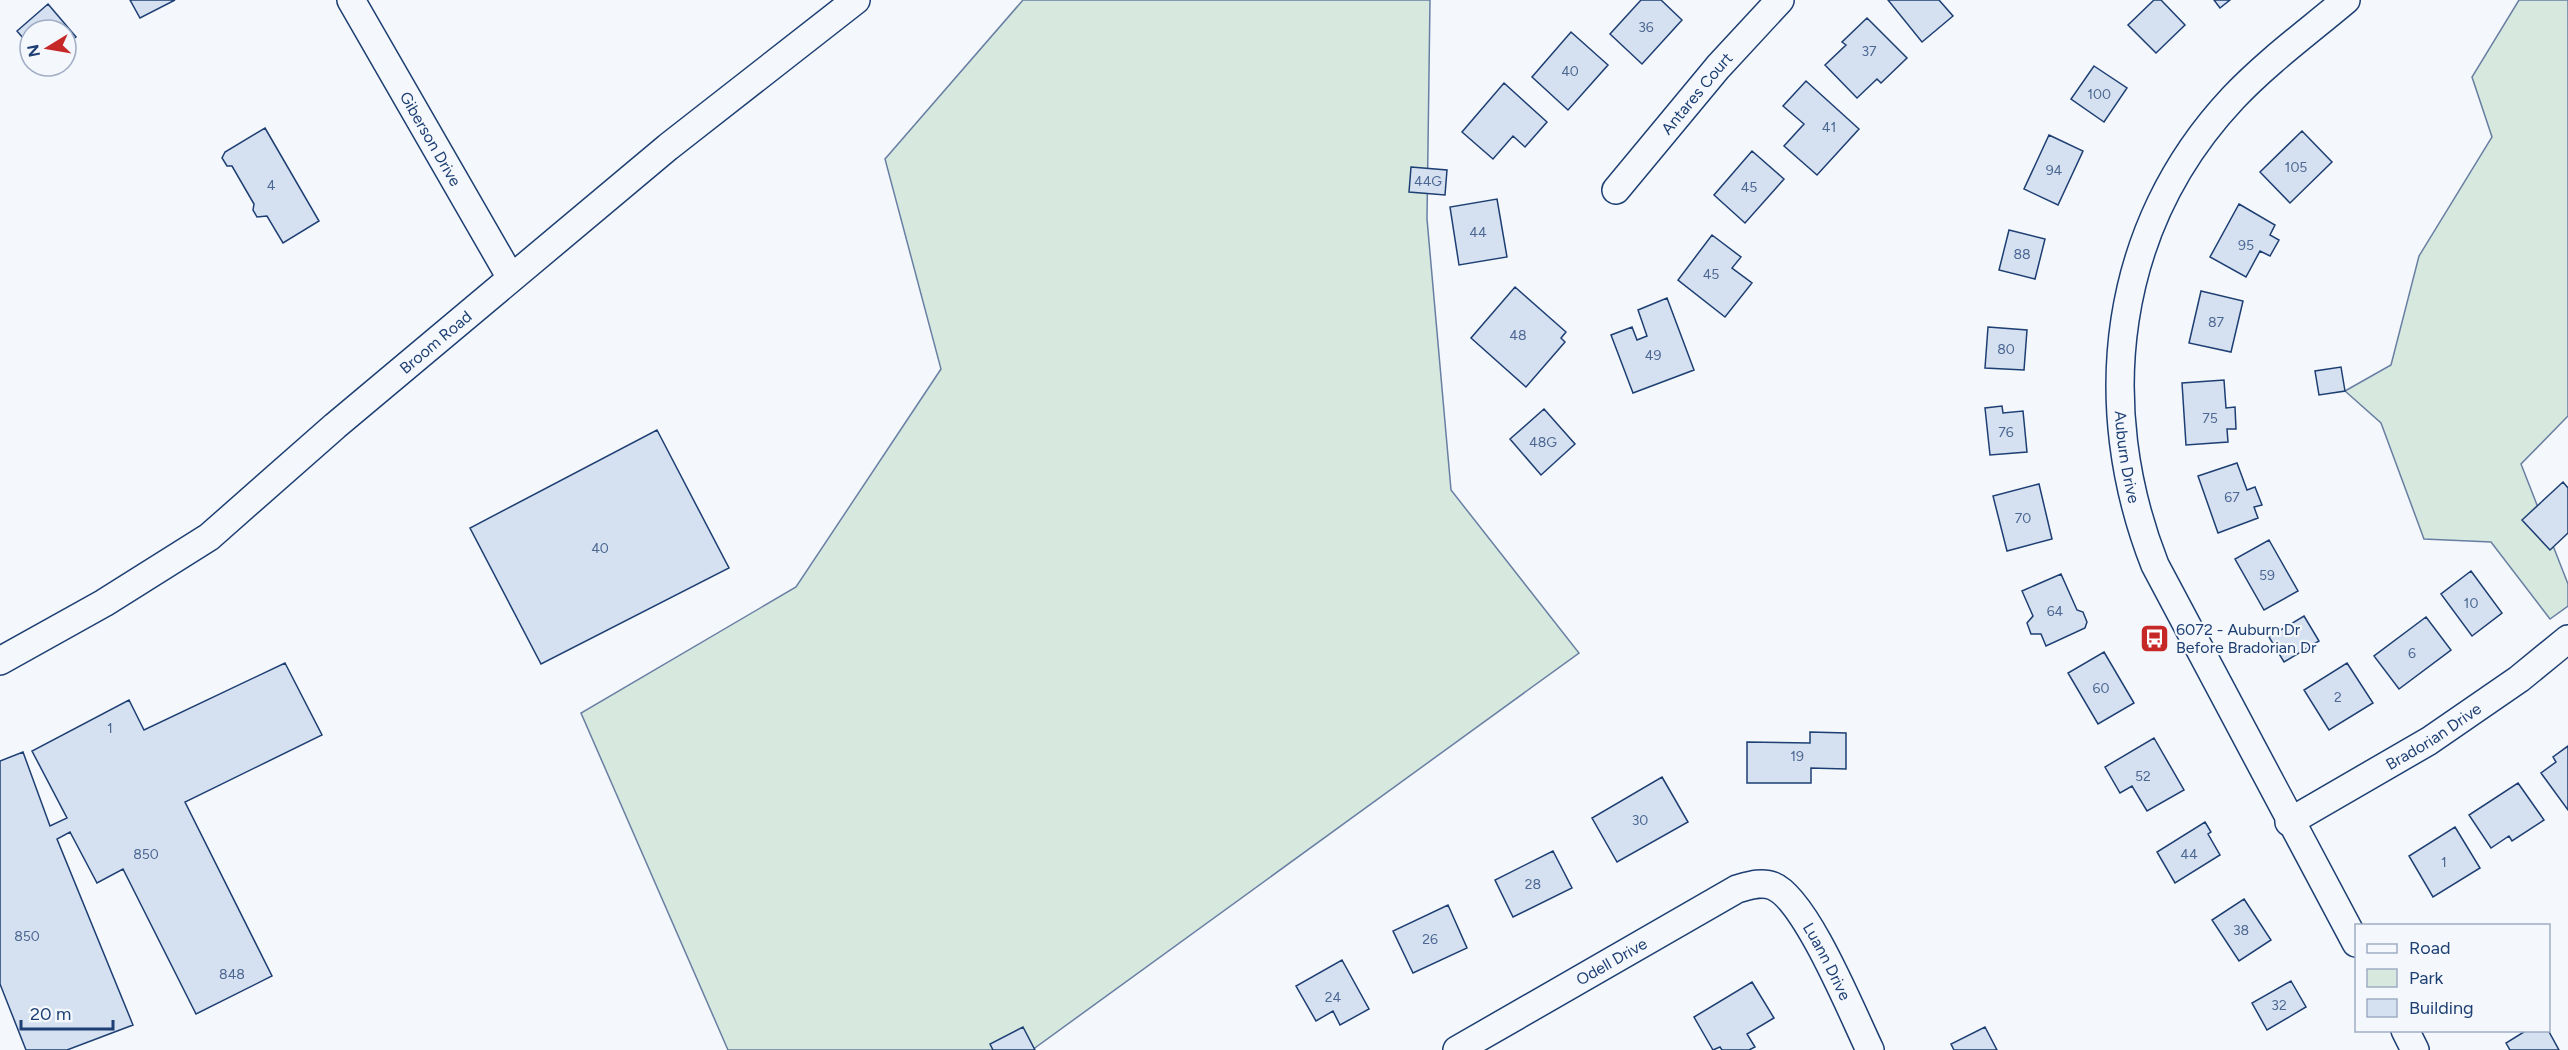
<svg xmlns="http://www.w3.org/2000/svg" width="2568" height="1050" font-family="Figtree,sans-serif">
<rect width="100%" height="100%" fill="#f4f7fb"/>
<path fill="#d7e8df" stroke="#687fa3" stroke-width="1.5" d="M 1023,0 L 1430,0 L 1427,219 L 1451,490 L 1579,653 L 1032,1050 L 728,1050 L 581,713 L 796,587 L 941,369 L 885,159 Z
M 2519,0 L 2568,0 L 2568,416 L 2521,464 L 2568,584 L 2568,606 L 2550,619 L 2491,542 L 2424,539 L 2381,423 L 2345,391 L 2391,365 L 2419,256 L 2492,137 L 2472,77 Z"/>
<path fill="#d5e0f0" stroke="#1d3f73" stroke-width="1.5" d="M 130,0 L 175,0 L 140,18 Z
M 1641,0 L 1661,0 L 1682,20 L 1642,64 L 1610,34 Z
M 1888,0 L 1939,0 L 1953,16 L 1922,42 Z
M 2154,0 L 2161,0 L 2185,25 L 2156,53 L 2128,25 Z
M 2214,0 L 2230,0 L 2220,8 Z
M 48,4 L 76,37 L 66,45 L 66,30 L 30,30 L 30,46 L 17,31 Z
M 1867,18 L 1907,58 L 1881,83 L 1877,79 L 1857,98 L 1825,65 L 1846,45 L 1842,42 Z
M 1571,32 L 1608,65 L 1568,110 L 1532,77 Z
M 2094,66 L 2127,88 L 2104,122 L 2071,99 Z
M 1806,81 L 1859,129 L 1817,175 L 1784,146 L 1804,124 L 1783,106 Z
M 1504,83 L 1547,122 L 1525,147 L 1513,136 L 1493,159 L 1462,132 Z
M 265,128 L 319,221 L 283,243 L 267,216 L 257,217 L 253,210 L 254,204 L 232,166 L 227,166 L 222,158 L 225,152 Z
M 2302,131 L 2332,162 L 2290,203 L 2260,172 Z
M 2049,135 L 2083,151 L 2058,205 L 2024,189 Z
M 1752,151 L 1784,179 L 1745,223 L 1714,195 Z
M 1411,167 L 1447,170 L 1445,195 L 1409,192 Z
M 1497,199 L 1507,257 L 1459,265 L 1450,207 Z
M 2239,204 L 2275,225 L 2270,235 L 2279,240 L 2270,256 L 2260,251 L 2246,277 L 2210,257 Z
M 2009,230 L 2045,239 L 2035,279 L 1999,270 Z
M 1712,235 L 1741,257 L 1732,268 L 1752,283 L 1725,317 L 1678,280 Z
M 1515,287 L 1566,332 L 1561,338 L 1565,342 L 1526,387 L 1471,338 Z
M 2201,291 L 2243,301 L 2231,352 L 2189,343 Z
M 1667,298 L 1694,370 L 1633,393 L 1611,335 L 1632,327 L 1637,340 L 1647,336 L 1638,310 Z
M 1988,327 L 2027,330 L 2024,370 L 1985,368 Z
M 2341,367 L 2345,391 L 2319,395 L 2315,371 Z
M 2224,380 L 2226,408 L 2235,407 L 2236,429 L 2227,429 L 2228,442 L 2186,445 L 2182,383 Z
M 2002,406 L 2003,413 L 2023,411 L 2027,452 L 1990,455 L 1985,408 Z
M 1544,409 L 1575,444 L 1541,475 L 1510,439 Z
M 657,430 L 729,568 L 541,664 L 470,528 Z
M 2237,463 L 2247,490 L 2255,487 L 2262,505 L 2254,507 L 2258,518 L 2218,533 L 2198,476 Z
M 2563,482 L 2568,488 L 2568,533 L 2550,550 L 2522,520 Z
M 2039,484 L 2052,539 L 2007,551 L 1993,496 Z
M 2269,540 L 2298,591 L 2264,610 L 2235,559 Z
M 2471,571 L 2502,613 L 2472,636 L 2441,594 Z
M 2061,574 L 2077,610 L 2083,612 L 2087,622 L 2085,628 L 2046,646 L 2041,634 L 2031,634 L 2027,623 L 2033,616 L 2022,591 Z
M 2304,616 L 2319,641 L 2284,662 L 2269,637 Z
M 2426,617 L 2451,650 L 2399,689 L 2374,656 Z
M 2104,652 L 2134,703 L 2098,724 L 2068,673 Z
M 285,663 L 322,735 L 185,802 L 272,976 L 196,1014 L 123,869 L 97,883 L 70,832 L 57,839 L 133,1025 L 67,1050 L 26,1050 L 0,984 L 0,761 L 23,752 L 50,826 L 67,818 L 32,751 L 129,700 L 144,730 Z
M 2347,663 L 2373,703 L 2329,730 L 2304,690 Z
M 1810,732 L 1846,733 L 1846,769 L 1811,768 L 1811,783 L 1747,783 L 1747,742 L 1810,743 Z
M 2154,738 L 2184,790 L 2147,811 L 2132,786 L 2120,793 L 2105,767 Z
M 2568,746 L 2568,810 L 2541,773 L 2556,762 L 2553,757 Z
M 1662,777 L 1688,822 L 1617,862 L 1592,818 Z
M 2518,783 L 2544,820 L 2512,841 L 2509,836 L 2491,848 L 2469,815 Z
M 2205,822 L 2211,832 L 2208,834 L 2220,855 L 2175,883 L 2157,852 Z
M 2455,827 L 2480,868 L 2433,897 L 2409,856 Z
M 1553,851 L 1572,888 L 1513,917 L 1495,880 Z
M 2244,899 L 2271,940 L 2239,961 L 2212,920 Z
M 1448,905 L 1467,948 L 1413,973 L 1393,931 Z
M 1342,960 L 1369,1009 L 1340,1025 L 1333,1011 L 1316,1021 L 1296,986 Z
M 2291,981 L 2306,1007 L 2267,1030 L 2252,1003 Z
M 1752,982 L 1774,1018 L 1747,1034 L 1755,1047 L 1749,1050 L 1722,1050 L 1720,1047 L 1713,1050 L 1694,1017 Z
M 1023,1027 L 1035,1050 L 993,1050 L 990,1044 Z
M 1985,1027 L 1997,1050 L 1954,1050 L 1951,1044 Z
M 2527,1030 L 2548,1030 L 2559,1050 L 2510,1050 L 2506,1043 Z"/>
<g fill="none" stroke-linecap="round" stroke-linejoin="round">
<defs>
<g id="minor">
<path id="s1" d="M 351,0 L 511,278"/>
<path id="s2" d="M 2346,0 C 2308,32 2267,62 2233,98 C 2112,227 2092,405 2155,565 L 2356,943"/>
<path id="s3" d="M 1616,190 L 1718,67 L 1780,0"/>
<path id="s4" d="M 0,661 L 104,603 L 209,537 L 335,426 L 668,147 L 856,0"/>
<path id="s5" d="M 2289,822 L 2429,741 L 2519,679 L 2568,639"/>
<path d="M 2405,1030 L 2415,1050"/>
<path id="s6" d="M 1457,1050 L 1737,889 C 1748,886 1761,881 1773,886 C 1806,899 1853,1015 1870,1050"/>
</g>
</defs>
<use href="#minor" stroke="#1d3f73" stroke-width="30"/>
<use href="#minor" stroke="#f4f7fb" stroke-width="27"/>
</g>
<defs>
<symbol id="bus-square" viewBox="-11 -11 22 22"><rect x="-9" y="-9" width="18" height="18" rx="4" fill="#c62828" stroke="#f4f7fb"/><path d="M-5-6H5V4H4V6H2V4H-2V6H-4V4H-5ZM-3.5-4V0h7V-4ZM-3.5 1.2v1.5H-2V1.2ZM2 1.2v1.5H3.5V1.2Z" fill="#fff"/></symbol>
</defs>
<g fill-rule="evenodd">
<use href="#bus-square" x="2138" y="622" width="33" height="33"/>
</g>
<g text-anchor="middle" stroke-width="4.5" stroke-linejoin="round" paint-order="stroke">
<g font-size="14" fill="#4b6792">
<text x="1646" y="32">36</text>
<text x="1869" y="56">37</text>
<text x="1570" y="76">40</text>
<text x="2099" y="99">100</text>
<text x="1829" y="132">41</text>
<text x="2296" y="172">105</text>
<text x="2054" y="175">94</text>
<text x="1428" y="186">44G</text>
<text x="271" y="190">4</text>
<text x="1749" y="192">45</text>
<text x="1478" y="237">44</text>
<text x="2246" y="250">95</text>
<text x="2022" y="259">88</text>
<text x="1711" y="279">45</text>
<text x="2216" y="327">87</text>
<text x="1518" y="340">48</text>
<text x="2006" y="354">80</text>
<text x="1653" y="360">49</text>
<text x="2210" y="423">75</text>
<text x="2006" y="437">76</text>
<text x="1543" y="447">48G</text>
<text x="2232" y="502">67</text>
<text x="2023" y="523">70</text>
<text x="600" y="553">40</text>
<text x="2267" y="580">59</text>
<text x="2471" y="608">10</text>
<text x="2055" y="616">64</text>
<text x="2412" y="658">6</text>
<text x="2101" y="693">60</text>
<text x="2338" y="702">2</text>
<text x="110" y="733">1</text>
<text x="1797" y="761">19</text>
<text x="2143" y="781">52</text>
<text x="1640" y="825">30</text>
<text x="146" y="859">850</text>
<text x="2189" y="859">44</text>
<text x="2444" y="867">1</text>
<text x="1533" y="889">28</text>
<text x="2241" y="935">38</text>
<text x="27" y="941">850</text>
<text x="1430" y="944">26</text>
<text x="232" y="979">848</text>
<text x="1333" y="1002">24</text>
<text x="2279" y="1010">32</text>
</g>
<g font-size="16" fill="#1d3f73" stroke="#f4f7fb">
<text dy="6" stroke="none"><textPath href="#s3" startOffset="126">Antares Court</textPath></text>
<text dy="6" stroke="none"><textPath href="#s1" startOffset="160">Giberson Drive</textPath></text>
<text dy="6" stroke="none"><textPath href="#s4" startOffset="542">Broom Road</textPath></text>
<text dy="6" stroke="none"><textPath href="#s2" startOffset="538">Auburn Drive</textPath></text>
<text dy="6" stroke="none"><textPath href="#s5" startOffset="168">Bradorian Drive</textPath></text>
<text dy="6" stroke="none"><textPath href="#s6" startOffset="178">Odell Drive</textPath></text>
<text dy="6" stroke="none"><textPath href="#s6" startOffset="454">Luann Drive</textPath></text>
</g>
<g font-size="16" fill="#1d3f73" stroke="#f4f7fb" text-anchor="start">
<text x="2176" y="635">6072 - Auburn Dr<tspan x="2176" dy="18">Before Bradorian Dr</tspan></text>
</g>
</g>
<rect x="2355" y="924" width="195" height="108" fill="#f4f7fb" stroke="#9eadc5" stroke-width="1.5"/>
<rect x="2367" y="944" width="30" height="9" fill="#f4f7fb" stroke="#9eadc5" stroke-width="1.5"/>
<text x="2409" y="954" font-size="18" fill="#1d3f73">Road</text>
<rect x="2367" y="969" width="30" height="18" fill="#d7e8df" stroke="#9eadc5" stroke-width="1.5"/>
<text x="2409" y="984" font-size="18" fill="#1d3f73">Park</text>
<rect x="2367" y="999" width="30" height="18" fill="#d5e0f0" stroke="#9eadc5" stroke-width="1.5"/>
<text x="2409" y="1014" font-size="18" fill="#1d3f73">Building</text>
<g transform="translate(48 48) rotate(259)"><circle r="28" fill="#f4f7fb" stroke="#9eadc5" stroke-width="1.5"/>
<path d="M0-4.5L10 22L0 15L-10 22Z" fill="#c62828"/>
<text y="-9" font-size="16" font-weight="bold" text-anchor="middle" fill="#1d3f73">N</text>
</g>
<path d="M21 1020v9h92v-9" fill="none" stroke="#1d3f73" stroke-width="3"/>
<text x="30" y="1020" font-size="18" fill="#1d3f73" stroke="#f4f7fb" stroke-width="4.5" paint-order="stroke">20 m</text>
</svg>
